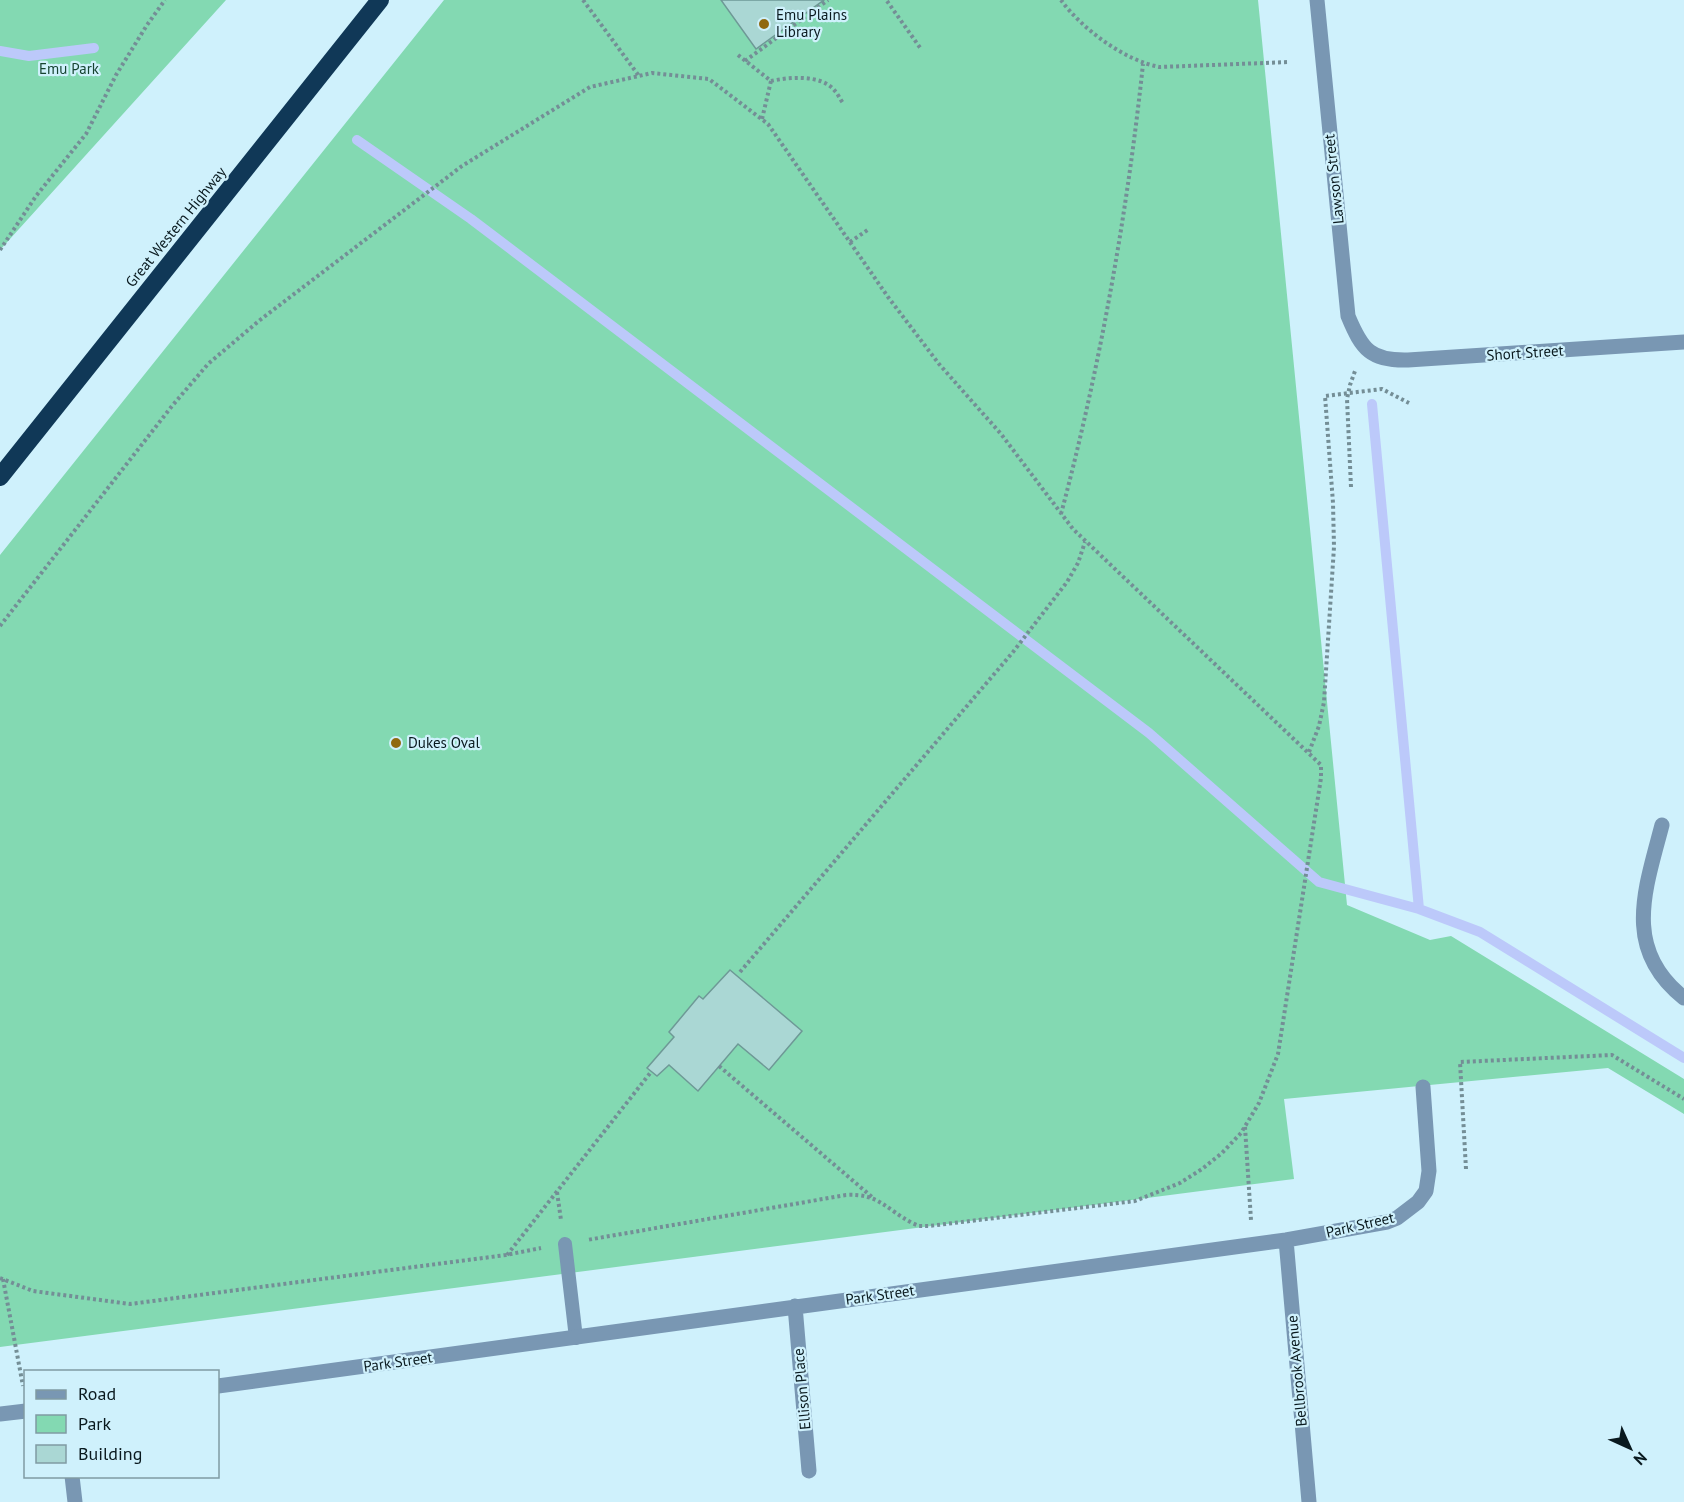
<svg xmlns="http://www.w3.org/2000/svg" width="1684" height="1502" font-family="'PT Sans',sans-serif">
<rect width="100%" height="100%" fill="#cff1fc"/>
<path fill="#83d9b2" d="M 0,0 L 226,0 L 0,250 Z
M 444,0 L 1258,0 L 1347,905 L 1430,940 L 1451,936 L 1684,1079 L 1684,1114 L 1608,1068 L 1284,1099 L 1294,1179 L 0,1347 L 0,555 Z"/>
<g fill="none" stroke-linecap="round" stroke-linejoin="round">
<path stroke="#bcc9fa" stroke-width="10" d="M 0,51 L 29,56 L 94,48
M 357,140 L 471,219 L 1149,733 L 1319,882 L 1419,909 L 1480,932 L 1684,1058
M 1372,404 L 1419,909"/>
</g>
<path fill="#aad7d4" stroke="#6e9996" stroke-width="1.5" d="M 721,0 L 824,0 L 756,49 Z
M 730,970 L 802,1031 L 769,1070 L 738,1044 L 698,1091 L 669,1065 L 657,1076 L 647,1068 L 674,1037 L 669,1032 L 699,996 L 703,999 Z"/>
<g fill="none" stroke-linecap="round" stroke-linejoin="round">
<path stroke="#748e96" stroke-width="4" stroke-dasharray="3 3" stroke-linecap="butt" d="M 583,0 L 639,76
M 1061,0 C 1082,29 1125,61 1160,67 L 1290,62
M 887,1 L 921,49
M 738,55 L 771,81 L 762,119
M 745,61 L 828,0
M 771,81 C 789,77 822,74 835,91 C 838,94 840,99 843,103
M 850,242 L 869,229
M 0,250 L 36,196 L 86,134 L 116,75 L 147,25 L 165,0
M 1351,487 L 1347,399 L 1350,385 L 1355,371
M 1061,514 C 1100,367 1127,215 1143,64
M 0,626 L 172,406 L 208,364 L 260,320 L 462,166 L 590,87 L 652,73 L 709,79 L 768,124 L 888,297 L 939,364 L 1001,434 L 1073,529 L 1321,765 L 1321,778 L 1278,1054 L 1259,1103 L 1241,1133 L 1222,1153 L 1202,1169 L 1180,1183 L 1135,1201 L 929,1226 L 919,1226 L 912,1223 C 886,1209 878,1193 846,1195 L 587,1240
M 1309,752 L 1319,726 L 1324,702 L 1334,547 L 1333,503 L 1325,396 L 1382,389 L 1409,403
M 740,972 L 1013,652 L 1067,582 L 1078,563 L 1085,542
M 719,1066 L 872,1197
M 1245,1127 L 1251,1220
M 1466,1169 L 1460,1062 L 1612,1055 L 1684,1099
M 557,1192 L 561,1220
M 507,1255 L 651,1072
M 0,1278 L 33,1291 L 130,1304 L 506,1255 L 541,1248
M 3,1279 L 23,1386"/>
<path stroke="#7997b3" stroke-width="14" d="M 565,1244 L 576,1338"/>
<path stroke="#7997b3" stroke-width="15" d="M 1317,0 L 1348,316 C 1362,350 1371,361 1408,360 L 1684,342
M 1662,825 C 1645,890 1622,949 1684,998
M 1286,1240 L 1309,1502
M 795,1306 L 809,1471
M 218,1386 L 1286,1240 L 1387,1222 L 1397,1218 L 1418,1202 L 1426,1191 L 1429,1171 L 1423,1087
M 0,1414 L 26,1411
M 72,1476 L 75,1502"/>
<path stroke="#103857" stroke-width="18" d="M 0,477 L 380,0"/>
</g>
<g fill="#906910" stroke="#cff1fc" stroke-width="2">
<circle cx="764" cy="24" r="6"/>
<circle cx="396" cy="743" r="6"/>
</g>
<g text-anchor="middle" stroke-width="4.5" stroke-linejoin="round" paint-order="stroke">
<g font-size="15" fill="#09191e" stroke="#cff1fc" text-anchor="start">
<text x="776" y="20">Emu Plains<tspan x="776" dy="17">Library</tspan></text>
<text x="408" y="748">Dukes Oval</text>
</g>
<g font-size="15" fill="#164331" stroke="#cff1fc">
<text x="69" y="74">Emu Park</text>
</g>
<g font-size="15" fill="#09191e" stroke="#cff1fc">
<text transform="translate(1334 179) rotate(-96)" y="5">Lawson Street</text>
<text transform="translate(176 227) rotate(-51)" y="5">Great Western Highway</text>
<text transform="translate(1525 353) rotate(-4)" y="5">Short Street</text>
<text transform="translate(1360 1225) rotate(-13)" y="5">Park Street</text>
<text transform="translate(880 1295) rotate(-8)" y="5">Park Street</text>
<text transform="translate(398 1362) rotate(-8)" y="5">Park Street</text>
<text transform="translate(1297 1371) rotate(-95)" y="5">Bellbrook Avenue</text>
<text transform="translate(802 1389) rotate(-95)" y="5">Ellison Place</text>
</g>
</g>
<rect x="24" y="1370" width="195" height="108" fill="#cff1fc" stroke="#809ba3" stroke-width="1.5"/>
<rect x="36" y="1390" width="30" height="9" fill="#7997b3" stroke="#809ba3" stroke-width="1.5"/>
<text x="78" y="1400" font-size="18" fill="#09191e">Road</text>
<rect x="36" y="1415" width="30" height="18" fill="#83d9b2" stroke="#809ba3" stroke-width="1.5"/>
<text x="78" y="1430" font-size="18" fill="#09191e">Park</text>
<rect x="36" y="1445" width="30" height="18" fill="#aad7d4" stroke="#809ba3" stroke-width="1.5"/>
<text x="78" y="1460" font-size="18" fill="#09191e">Building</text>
<g transform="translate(1630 1448) rotate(135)" stroke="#cff1fc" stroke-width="4.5" paint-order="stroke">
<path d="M0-4.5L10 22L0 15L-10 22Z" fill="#09191e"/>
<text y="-9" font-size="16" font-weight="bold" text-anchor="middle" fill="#09191e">N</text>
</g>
</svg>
